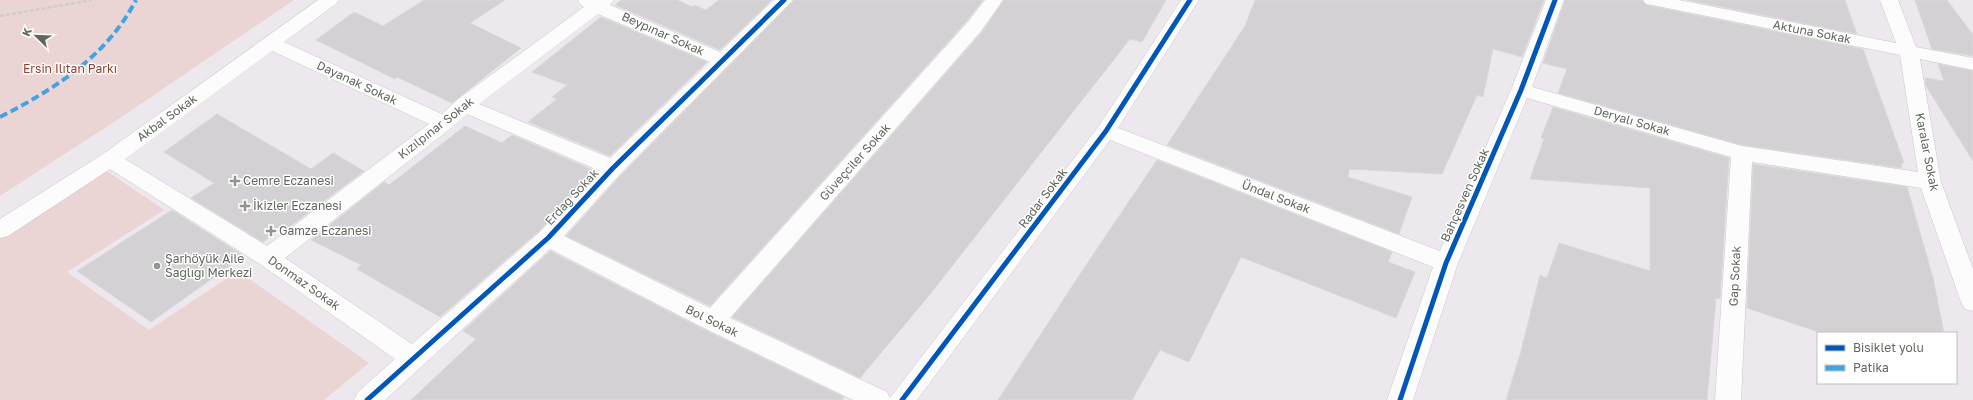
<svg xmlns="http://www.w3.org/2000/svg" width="1973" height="400" font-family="'Golos Text',sans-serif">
<rect width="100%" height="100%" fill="#ede8ed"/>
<path fill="#ebd4d4" d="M 0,0 L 294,0 L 120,118 L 0,196 Z
M 105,170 L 164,210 L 67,272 L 149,330 L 238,271 L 369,363 L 324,400 L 0,400 L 0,237 Z"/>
<path fill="#d3d1d4" stroke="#dcd6dd" d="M 424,0 L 505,0 L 470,23 L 521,48 L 452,103 L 397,77 L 395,79 L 316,40 L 354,12 L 383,26 Z
M 621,0 L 677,0 L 692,7 L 694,5 L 706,10 L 719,0 L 772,0 L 720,50 L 615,5 Z
M 794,0 L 983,0 L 966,22 L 710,306 L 566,236 L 622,174 Z
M 1004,0 L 1166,0 L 1142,42 L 1130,39 L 931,293 L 860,378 L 732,317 L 982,32 Z
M 1255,0 L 1544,0 L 1522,57 L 1493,49 L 1483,97 L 1477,95 L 1442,174 L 1349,169 L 1348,177 L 1412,197 L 1399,234 L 1167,145 L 1245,26 Z
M 1565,0 L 1642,0 L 1646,5 L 1863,49 L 1904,163 L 1901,163 L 1902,168 L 1742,145 L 1558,93 L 1567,69 L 1543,63 Z
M 1687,0 L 1845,0 L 1857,34 Z
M 1915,0 L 1947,0 L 1973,35 L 1973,56 L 1932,49 Z
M 601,17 L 707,62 L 610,156 L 528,122 L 557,99 L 552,97 L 567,85 L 532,72 Z
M 1938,64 L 1973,71 L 1973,161 L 1926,86 L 1925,78 L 1944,81 Z
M 1553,107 L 1729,158 L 1720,299 L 1716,298 L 1707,400 L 1506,400 L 1520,355 L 1540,275 L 1547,278 L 1559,243 L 1650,271 L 1650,188 L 1530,179 L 1544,139 L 1541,138 Z
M 217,114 L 311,169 L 333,153 L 364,171 L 288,228 L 285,226 L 263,242 L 191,198 L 214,183 L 164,152 Z
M 465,126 L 502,143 L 512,135 L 595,171 L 539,231 L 440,317 L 357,269 L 361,265 L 311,240 L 384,182 L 389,185 Z
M 1157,160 L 1392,252 L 1388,262 L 1415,272 L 1396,318 L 1241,257 L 1189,362 L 1160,350 L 1132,400 L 998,400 L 1084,268 Z
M 1753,164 L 1907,187 L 1933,278 L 1944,333 L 1822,333 L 1747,308 Z
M 172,210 L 244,256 L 151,322 L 77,271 Z
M 550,251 L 703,329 L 844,397 L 842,400 L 411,400 L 476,339 L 463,331 Z"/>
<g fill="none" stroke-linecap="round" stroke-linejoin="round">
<defs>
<path id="minor" d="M 318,0 L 339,0 L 336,4 L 284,42 L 442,114 L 457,100 L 584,7 L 578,2 L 579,0 L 614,0 L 610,5 L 720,52 L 774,0 L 793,0 L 621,173 L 564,236 L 710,308 L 967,23 L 985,0 L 1003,0 L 981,31 L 730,318 L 887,392 L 890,398 L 1099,126 L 1181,0 L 1199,0 L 1118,128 L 1440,251 L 1511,90 L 1546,0 L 1564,0 L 1532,87 L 1742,146 L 1918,172 L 1900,55 L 1652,5 L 1646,4 L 1643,0 L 1679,0 L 1896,43 L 1880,0 L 1898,0 L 1916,47 L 1973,58 L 1973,70 L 1920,59 L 1941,182 L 1973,269 L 1973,311 L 1965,309 L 1961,302 L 1921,188 L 1752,162 L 1741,400 L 1715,400 L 1731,157 L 1527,98 L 1458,263 L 1413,400 L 1387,400 L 1433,267 L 1110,140 L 917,400 L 853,400 L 704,328 L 550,249 L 385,400 L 354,400 L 358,392 L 395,359 L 260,264 L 110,169 L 8,236 L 0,238 L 0,219 L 103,154 ZM 598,14 L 710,62 L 610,158 L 479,104 ZM 272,51 L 429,124 L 267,246 L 125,159 ZM 467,114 L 598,170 L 540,232 L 412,344 L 285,258 L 451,128 Z"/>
</defs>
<use href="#minor" stroke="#c9c9c8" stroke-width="1"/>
<path stroke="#d0cdc9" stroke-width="2.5" stroke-dasharray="4 2" stroke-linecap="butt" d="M 0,16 L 92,0"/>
<use href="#minor" fill="#fcfcfc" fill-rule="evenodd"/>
<path stroke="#42a2e6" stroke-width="4" stroke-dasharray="8 4" stroke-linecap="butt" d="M 0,117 C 55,89 107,56 136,0"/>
<defs>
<path id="cycleway" d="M 367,400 L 548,238 L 613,168 L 784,0
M 902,400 L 1106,131 L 1190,0
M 1400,400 L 1446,263 L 1521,90 L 1555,0"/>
</defs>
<use href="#cycleway" stroke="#fff" stroke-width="8"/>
<use href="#cycleway" stroke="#0057b8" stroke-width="5"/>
</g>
<g fill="#91948f" stroke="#fff" stroke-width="1.5">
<path d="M233 175h4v4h4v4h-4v4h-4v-4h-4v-4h4z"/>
<path d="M243 200h4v4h4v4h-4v4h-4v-4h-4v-4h4z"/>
<path d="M269 225h4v4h4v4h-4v4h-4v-4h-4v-4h4z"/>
<circle cx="157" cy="266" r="4"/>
</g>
<g text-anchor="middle" stroke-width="3" stroke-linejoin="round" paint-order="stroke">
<g font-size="12" fill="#60675c" stroke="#fff">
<text transform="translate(1812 32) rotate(11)" y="4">Aktuna Sokak</text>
<text transform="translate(663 34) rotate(24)" y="4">Beypınar Sokak</text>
<text transform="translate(357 83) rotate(25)" y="4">Dayanak Sokak</text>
<text transform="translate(167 118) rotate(-36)" y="4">Akbal Sokak</text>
<text transform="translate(1632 121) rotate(16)" y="4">Deryalı Sokak</text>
<text transform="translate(436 128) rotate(-38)" y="4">Kızılpınar Sokak</text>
<text transform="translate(1927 152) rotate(79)" y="4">Karalar Sokak</text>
<text transform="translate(855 162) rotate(-48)" y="4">Güveçciler Sokak</text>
<text transform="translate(1465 195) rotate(-66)" y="4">Bahçesven Sokak</text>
<text transform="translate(572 197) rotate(-47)" y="4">Erdağ Sokak</text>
<text transform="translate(1276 197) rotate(21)" y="4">Ündal Sokak</text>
<text transform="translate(1043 198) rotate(-53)" y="4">Radar Sokak</text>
<text transform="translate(1735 276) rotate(-87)" y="4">Gap Sokak</text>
<text transform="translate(304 283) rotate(35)" y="4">Donmaz Sokak</text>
<text transform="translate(712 321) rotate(26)" y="4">Bol Sokak</text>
</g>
<g font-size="12" fill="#914031" stroke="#fff">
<text x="70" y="73">Ersin Ilıtan Parkı</text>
</g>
<g font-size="12" fill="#60675c" stroke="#fff" text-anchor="start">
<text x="243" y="185">Cemre Eczanesi</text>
<text x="253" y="210">İkizler Eczanesi</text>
<text x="279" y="235">Gamze Eczanesi</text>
<text x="165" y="263">Şarhöyük Aile<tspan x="165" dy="14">Sağlığı Merkezi</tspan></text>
</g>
</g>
<rect x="1817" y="332" width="140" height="52" fill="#ffffff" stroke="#bfc2be"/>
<rect x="1825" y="345" width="20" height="6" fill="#0057b8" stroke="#bfc2be"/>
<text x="1853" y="352" font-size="12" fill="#60675c">Bisiklet yolu</text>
<rect x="1825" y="365" width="20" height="6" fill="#42a2e6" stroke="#bfc2be"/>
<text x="1853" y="372" font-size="12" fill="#60675c">Patika</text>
<g transform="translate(36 36) rotate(293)" stroke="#ffffff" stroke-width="3" paint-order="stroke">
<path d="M0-3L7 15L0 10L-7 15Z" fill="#60675c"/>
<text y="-6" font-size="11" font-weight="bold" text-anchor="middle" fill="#60675c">K</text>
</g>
</svg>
